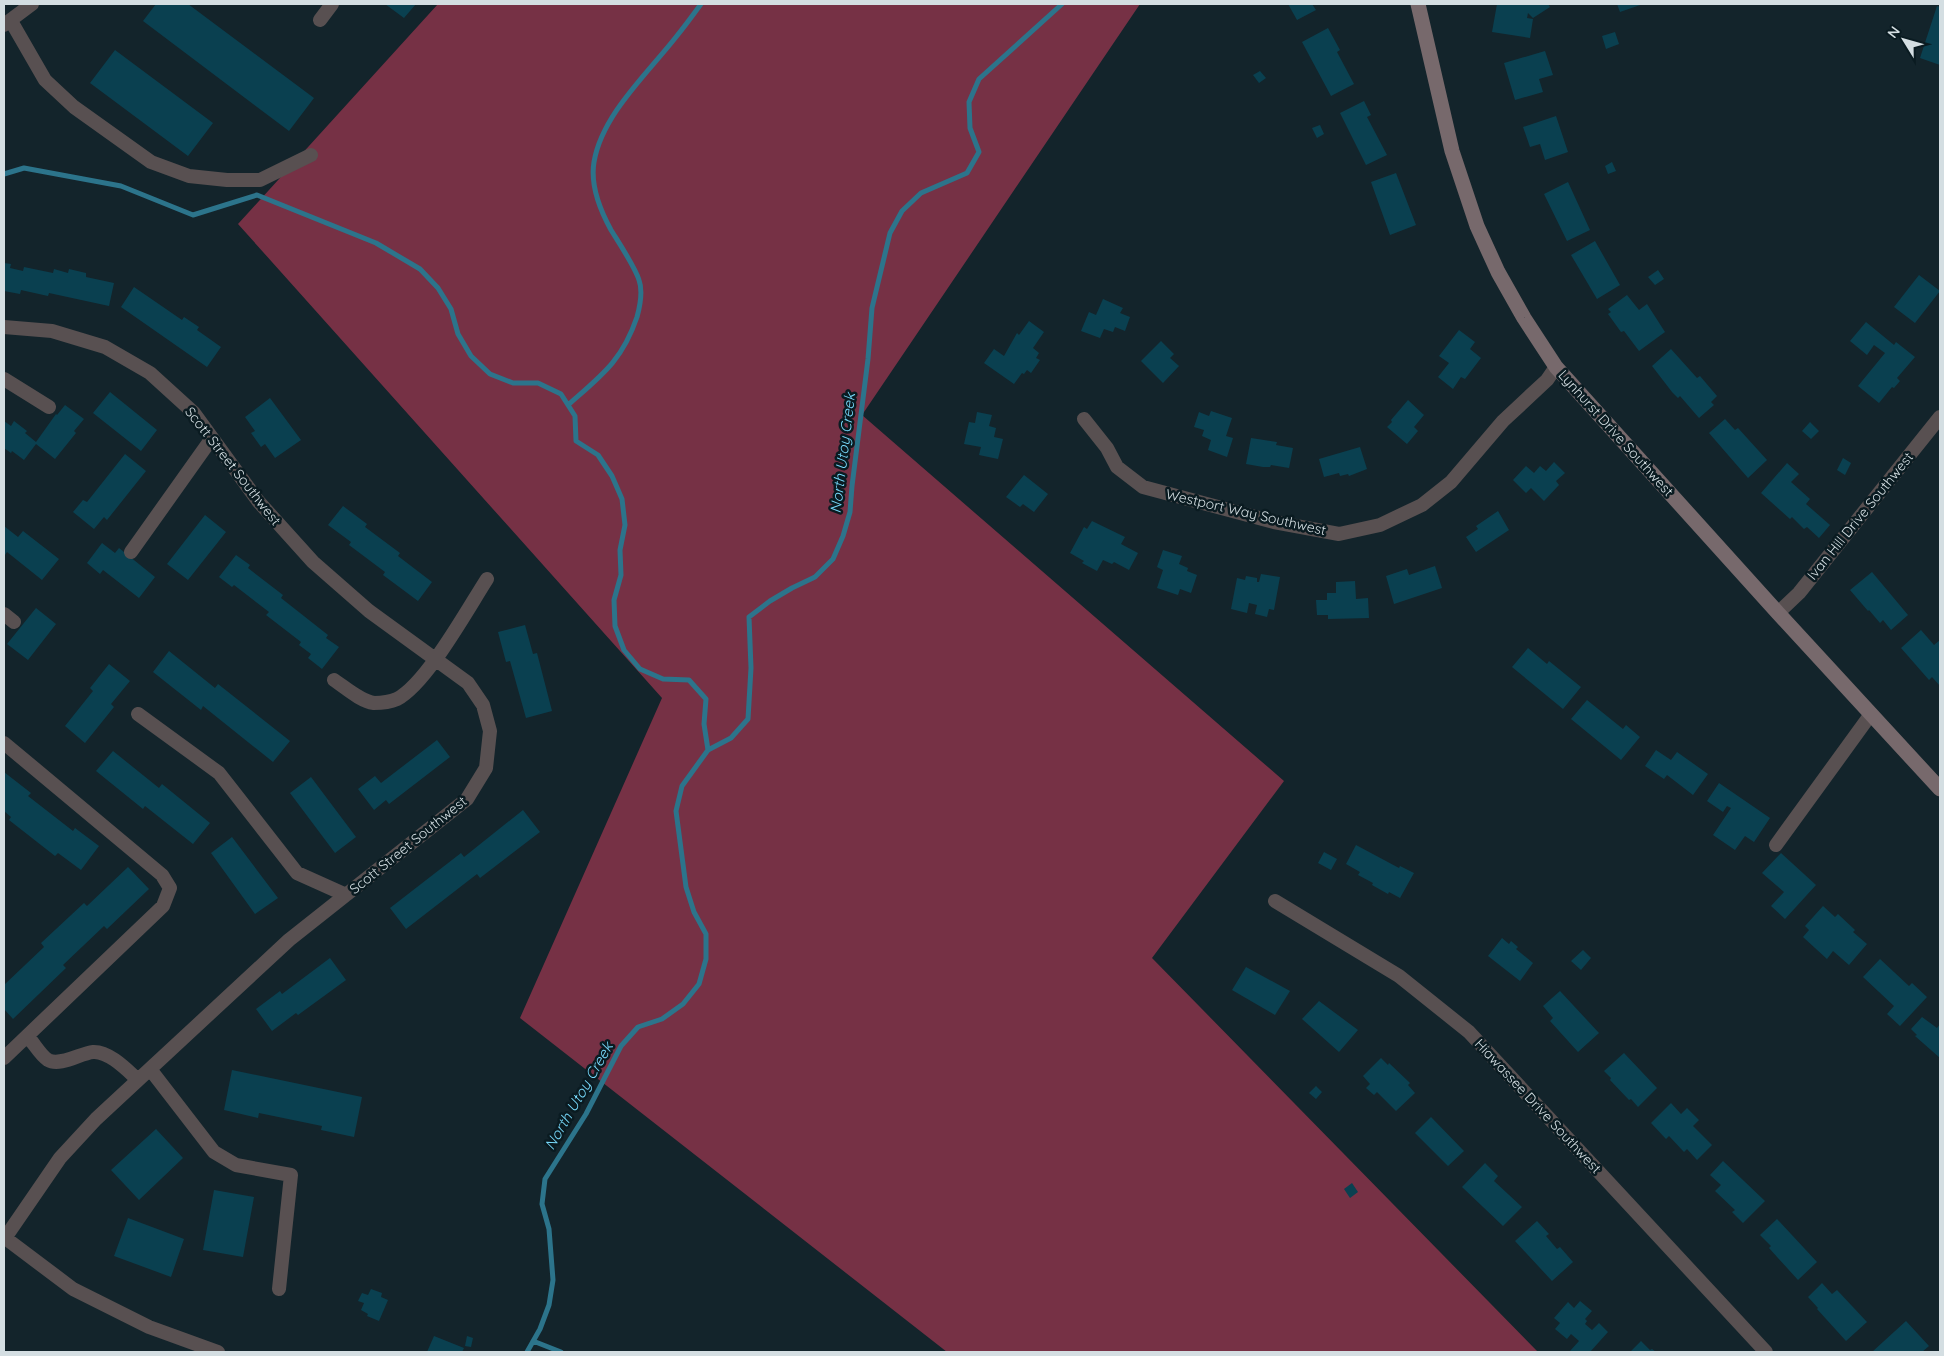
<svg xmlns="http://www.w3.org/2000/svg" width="1944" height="1356" font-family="Quicksand,sans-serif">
<rect width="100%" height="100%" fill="#13242b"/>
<path fill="#763145" d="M 438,4 L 1140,4 L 862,415 L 1284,781 L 1152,958 L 1538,1352 L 947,1352 L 520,1018 L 662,698 L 238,224 Z"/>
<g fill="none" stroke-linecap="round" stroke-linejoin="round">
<path stroke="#2c748b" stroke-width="5" d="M 4,174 L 24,168 L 121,186 L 193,215 L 257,195 L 376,243 L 420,269 L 438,288 L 451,309 L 458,334 L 471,356 L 490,374 L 513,383 L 538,383 L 561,394 L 575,416 L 576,441 L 598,455 L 612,476 L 622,499 L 625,525 L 620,550 L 621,575 L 614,600 L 615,626 L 624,650 L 640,669 L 663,679 L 689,680 L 706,699 L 704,724 L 708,750
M 568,405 C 602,375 622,361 637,317 C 640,306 643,291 639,280 C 635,267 619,243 611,230 C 600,210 590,186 594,162 C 602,115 647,74 676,37 C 685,26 693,15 701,4
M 533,1341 L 561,1352
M 527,1352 L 540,1329 L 549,1305 L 553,1280 L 549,1229 L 542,1204 L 545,1179 L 586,1114 L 621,1046 L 638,1027 L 662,1019 L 683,1004 L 699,984 L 706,959 L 706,934 L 694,912 L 686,887 L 676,811 L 682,786 L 708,750 L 731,738 L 748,719 L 751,668 L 749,617 L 770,601 L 792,588 L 815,577 L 833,559 L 843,536 L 850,512 L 852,486 L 868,359 L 872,308 L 890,233 L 902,211 L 921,193 L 967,173 L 979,152 L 970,128 L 969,102 L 979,79 L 1062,4"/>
</g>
<path fill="#0a4050" d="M 156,4 L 188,4 L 314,98 L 289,131 L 143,21 Z
M 385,4 L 416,4 L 404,18 Z
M 1288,4 L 1312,4 L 1316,10 L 1297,20 Z
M 1497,4 L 1548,4 L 1550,7 L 1533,18 L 1528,13 L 1527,18 L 1533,19 L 1530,38 L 1492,32 Z
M 1617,4 L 1643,4 L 1620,12 Z
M 1937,6 L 1940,7 L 1940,65 L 1920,58 Z
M 1328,28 L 1340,50 L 1337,52 L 1354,84 L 1331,96 L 1302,42 Z
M 1615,32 L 1619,44 L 1606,49 L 1602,36 Z
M 115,50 L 213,123 L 188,156 L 90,83 Z
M 1545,51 L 1553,75 L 1539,79 L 1543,92 L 1515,100 L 1504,63 Z
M 1260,71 L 1266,78 L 1259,83 L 1253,75 Z
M 1364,101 L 1371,115 L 1367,117 L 1387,155 L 1366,165 L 1340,113 Z
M 1556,116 L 1568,152 L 1545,160 L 1540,144 L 1530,147 L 1523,127 Z
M 1320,125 L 1324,134 L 1317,138 L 1312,128 Z
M 1612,162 L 1616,171 L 1608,174 L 1605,166 Z
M 1396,173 L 1416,225 L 1390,235 L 1371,182 Z
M 1568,182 L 1590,230 L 1567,241 L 1544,194 Z
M 1595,241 L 1620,285 L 1597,299 L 1571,255 Z
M 4,263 L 11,264 L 10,268 L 23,271 L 24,267 L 53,273 L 54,269 L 68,273 L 69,269 L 86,273 L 86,277 L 114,283 L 109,306 L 49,293 L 48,296 L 21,290 L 20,294 L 4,291 Z
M 1658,270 L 1664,279 L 1655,285 L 1648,277 Z
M 1919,275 L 1940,291 L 1915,323 L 1894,307 Z
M 134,287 L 182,320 L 184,317 L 199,327 L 197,330 L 221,347 L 207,367 L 121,307 Z
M 1627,295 L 1639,310 L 1647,304 L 1665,332 L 1639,351 L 1624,331 L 1621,332 L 1608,314 L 1611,312 L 1608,309 Z
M 1103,299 L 1123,308 L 1120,313 L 1130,317 L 1125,331 L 1115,327 L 1113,332 L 1104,329 L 1100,338 L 1081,331 L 1089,312 L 1096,315 Z
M 1029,321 L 1044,332 L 1033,348 L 1039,353 L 1036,358 L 1040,360 L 1031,373 L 1027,370 L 1024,374 L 1022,373 L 1014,384 L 984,363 L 994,349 L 1004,356 L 1017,333 L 1019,335 Z
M 1866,322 L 1894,345 L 1896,342 L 1915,357 L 1897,378 L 1900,381 L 1894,388 L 1892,387 L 1879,403 L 1858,386 L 1885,353 L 1874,345 L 1867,355 L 1850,341 Z
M 1459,330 L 1475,342 L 1470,349 L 1481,358 L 1465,379 L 1461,377 L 1453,389 L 1438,377 L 1449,363 L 1439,356 Z
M 1161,341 L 1174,354 L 1170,358 L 1179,366 L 1163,383 L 1141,361 Z
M 1671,349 L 1697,378 L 1700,376 L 1717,396 L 1711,402 L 1714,405 L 1699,418 L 1680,396 L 1678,398 L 1672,392 L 1652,366 Z
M 110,392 L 157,430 L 141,451 L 93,413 Z
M 270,398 L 301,440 L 275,458 L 265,444 L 261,447 L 251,433 L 255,431 L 245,417 Z
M 1408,400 L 1424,415 L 1414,427 L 1418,431 L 1407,444 L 1387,427 L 1392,422 L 1391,420 Z
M 65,405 L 84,419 L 74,431 L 76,433 L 55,459 L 36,444 L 24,460 L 12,451 L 11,453 L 4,448 L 4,421 L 11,426 L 14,421 L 27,431 L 25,433 L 36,442 L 56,414 L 57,415 Z
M 1211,411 L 1232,418 L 1226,436 L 1233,438 L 1227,457 L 1208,450 L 1211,440 L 1202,436 L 1204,430 L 1194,427 L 1199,412 L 1209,416 Z
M 977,412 L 992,415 L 989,426 L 996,428 L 994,437 L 1003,439 L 998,459 L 979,455 L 981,447 L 964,444 L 969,422 L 975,423 Z
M 1725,419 L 1735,430 L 1738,428 L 1767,460 L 1748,478 L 1709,433 Z
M 1810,422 L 1819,431 L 1811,439 L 1802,431 Z
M 1251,438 L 1277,442 L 1276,445 L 1293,448 L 1289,468 L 1271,465 L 1270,467 L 1263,467 L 1246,464 Z
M 1360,447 L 1367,469 L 1349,476 L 1348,474 L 1340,476 L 1339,473 L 1324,477 L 1319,459 Z
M 125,454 L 146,471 L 107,520 L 104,517 L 94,529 L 73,512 L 83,500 L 87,502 Z
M 1843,458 L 1851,463 L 1845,475 L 1837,470 Z
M 1554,462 L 1565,473 L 1556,481 L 1559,485 L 1544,501 L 1531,488 L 1526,493 L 1513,480 L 1526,466 L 1534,473 L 1540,466 L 1546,471 Z
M 1787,463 L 1799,474 L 1791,482 L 1810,499 L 1806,504 L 1830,525 L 1819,538 L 1807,527 L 1804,529 L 1792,517 L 1790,519 L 1761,493 Z
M 1024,475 L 1048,494 L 1034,512 L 1023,504 L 1020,507 L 1006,497 Z
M 343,506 L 367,524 L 365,527 L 400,553 L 398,556 L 432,582 L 418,601 L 383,575 L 385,572 L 349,545 L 351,542 L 328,525 Z
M 1498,511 L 1509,530 L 1476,552 L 1466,537 L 1478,529 L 1476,526 Z
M 205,515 L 226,532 L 188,580 L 167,564 Z
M 1092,521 L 1125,537 L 1121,544 L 1138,553 L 1129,570 L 1114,562 L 1112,564 L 1103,560 L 1097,571 L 1082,563 L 1084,561 L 1070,553 L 1084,527 L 1087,529 Z
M 4,526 L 18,537 L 23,531 L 59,559 L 42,580 L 7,552 L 5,555 L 4,554 Z
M 102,543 L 115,553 L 119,548 L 155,577 L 139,598 L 103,570 L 100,574 L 87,563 Z
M 1163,550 L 1182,556 L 1179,564 L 1188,568 L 1187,571 L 1197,575 L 1191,593 L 1180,589 L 1178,595 L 1157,588 L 1163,570 L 1157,567 Z
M 236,555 L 250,565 L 248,568 L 283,595 L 281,598 L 328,635 L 326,638 L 339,647 L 322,669 L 308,658 L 311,654 L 299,645 L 301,642 L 266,615 L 269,612 L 234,585 L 232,587 L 219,577 Z
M 1435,566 L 1442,588 L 1394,604 L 1386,576 L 1407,569 L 1409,575 Z
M 1872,572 L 1908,615 L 1891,630 L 1883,620 L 1880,623 L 1869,610 L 1868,611 L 1850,590 Z
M 1261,574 L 1280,577 L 1274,610 L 1269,609 L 1267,617 L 1255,614 L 1257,605 L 1249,603 L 1247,613 L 1231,609 L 1237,578 L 1245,580 L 1246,576 L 1257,578 L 1257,582 L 1259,582 Z
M 1355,581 L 1356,599 L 1368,598 L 1369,618 L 1328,619 L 1328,615 L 1317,615 L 1316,600 L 1327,600 L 1327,593 L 1336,593 L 1336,582 Z
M 36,608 L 56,624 L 28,660 L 7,644 Z
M 525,625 L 533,654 L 537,653 L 552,711 L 526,718 L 510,661 L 506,662 L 498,632 Z
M 1921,630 L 1934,645 L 1940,640 L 1940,686 L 1932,677 L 1929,680 L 1901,648 Z
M 1528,648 L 1547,664 L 1549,661 L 1581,687 L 1563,709 L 1512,667 Z
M 169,651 L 215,688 L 218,684 L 290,741 L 273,762 L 203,706 L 201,710 L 153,672 Z
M 109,664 L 130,681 L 111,704 L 114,707 L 85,743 L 65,726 L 93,691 L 90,688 Z
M 1587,700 L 1623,729 L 1626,725 L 1640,737 L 1621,760 L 1571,719 Z
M 437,740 L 450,757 L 389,804 L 386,800 L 374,810 L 358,789 L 375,776 L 381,783 Z
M 1656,750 L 1671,760 L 1677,752 L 1708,774 L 1693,795 L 1667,775 L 1664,779 L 1645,766 Z
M 113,751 L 159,788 L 162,784 L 210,823 L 193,844 L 145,806 L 143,809 L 96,771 Z
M 4,772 L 31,793 L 28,796 L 73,831 L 75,828 L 99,846 L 81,870 L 58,853 L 55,856 L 9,820 L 11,817 L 4,811 Z
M 311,777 L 356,837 L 335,853 L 290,793 Z
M 1719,783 L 1770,818 L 1754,842 L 1745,836 L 1735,850 L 1713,835 L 1731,808 L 1727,806 L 1723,812 L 1707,801 Z
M 523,810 L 540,832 L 480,878 L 477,874 L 406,929 L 390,908 L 461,853 L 464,857 Z
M 232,837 L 278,898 L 255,914 L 211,853 Z
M 1356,845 L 1399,868 L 1400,866 L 1414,873 L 1400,898 L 1389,892 L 1388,894 L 1372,885 L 1373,883 L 1358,875 L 1360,872 L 1346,864 Z
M 1324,852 L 1337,859 L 1331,870 L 1318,863 Z
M 1781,853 L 1816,885 L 1785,919 L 1771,906 L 1784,892 L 1762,873 Z
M 128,867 L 149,889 L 107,929 L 104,926 L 63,965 L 66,968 L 13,1019 L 4,1009 L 4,985 L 44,947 L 41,943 L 84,903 L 87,906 Z
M 1823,906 L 1835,917 L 1838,914 L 1855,930 L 1853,932 L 1867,944 L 1849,965 L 1833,951 L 1827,959 L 1803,937 L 1809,930 L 1805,926 Z
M 1502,938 L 1509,944 L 1511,941 L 1518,947 L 1516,949 L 1533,963 L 1520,981 L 1488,956 Z
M 1583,950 L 1591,958 L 1581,970 L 1571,961 Z
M 330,958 L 346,980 L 298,1015 L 296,1013 L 272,1031 L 256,1009 L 280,991 L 282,994 Z
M 1880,959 L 1909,986 L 1912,983 L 1927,997 L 1900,1026 L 1887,1014 L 1894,1006 L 1863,977 Z
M 1246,967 L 1290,991 L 1275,1015 L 1232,990 Z
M 1560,991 L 1599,1033 L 1578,1052 L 1550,1021 L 1553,1018 L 1543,1006 Z
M 1319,1001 L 1358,1030 L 1339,1052 L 1302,1019 Z
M 1922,1017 L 1937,1028 L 1940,1024 L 1940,1058 L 1915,1036 L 1917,1035 L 1911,1029 Z
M 1624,1053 L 1657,1088 L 1638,1107 L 1631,1099 L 1629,1100 L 1610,1080 L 1611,1078 L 1604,1071 Z
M 1381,1058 L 1388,1065 L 1389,1063 L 1410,1083 L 1408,1085 L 1415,1093 L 1396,1111 L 1377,1092 L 1374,1095 L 1366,1088 L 1370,1084 L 1363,1076 Z
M 232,1070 L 362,1097 L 354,1137 L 321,1130 L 322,1126 L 259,1113 L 258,1118 L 224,1110 Z
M 1316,1086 L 1322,1092 L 1316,1099 L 1309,1093 Z
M 1671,1103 L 1681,1114 L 1687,1108 L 1699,1120 L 1693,1126 L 1712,1145 L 1697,1160 L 1687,1149 L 1684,1152 L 1669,1136 L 1666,1139 L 1651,1123 Z
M 1431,1117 L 1464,1151 L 1448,1166 L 1415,1133 Z
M 156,1129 L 183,1158 L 139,1200 L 111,1170 Z
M 1723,1161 L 1765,1201 L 1743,1223 L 1732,1212 L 1735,1210 L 1715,1191 L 1721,1185 L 1710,1175 Z
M 1485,1163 L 1498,1176 L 1494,1181 L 1522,1207 L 1503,1226 L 1462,1187 Z
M 1352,1183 L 1358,1192 L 1350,1198 L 1344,1189 Z
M 214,1190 L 254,1197 L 243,1257 L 203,1250 Z
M 128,1218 L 184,1239 L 171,1277 L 114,1256 Z
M 1777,1219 L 1817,1262 L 1798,1280 L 1769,1248 L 1771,1246 L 1760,1235 Z
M 1537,1221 L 1549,1234 L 1546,1236 L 1557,1249 L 1560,1247 L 1573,1262 L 1552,1281 L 1515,1241 Z
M 1822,1283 L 1832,1294 L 1837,1290 L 1867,1322 L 1846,1341 L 1817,1309 L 1818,1308 L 1808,1297 Z
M 371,1289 L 382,1293 L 381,1297 L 388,1300 L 379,1321 L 367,1316 L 368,1314 L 361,1310 L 364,1303 L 358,1301 L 362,1293 L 368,1295 Z
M 1580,1301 L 1592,1311 L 1585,1319 L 1587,1321 L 1585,1324 L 1592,1330 L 1599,1323 L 1608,1332 L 1590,1352 L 1572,1352 L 1570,1351 L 1579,1341 L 1571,1334 L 1567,1339 L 1555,1329 L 1560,1323 L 1554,1318 L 1568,1302 L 1574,1308 Z
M 1906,1321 L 1929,1346 L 1922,1352 L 1872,1352 Z
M 434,1336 L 464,1348 L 462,1352 L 427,1352 Z
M 467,1336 L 473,1338 L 471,1347 L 465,1346 Z
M 1641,1341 L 1650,1350 L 1652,1349 L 1656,1352 L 1630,1352 Z"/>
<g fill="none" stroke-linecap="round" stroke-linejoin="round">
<path stroke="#585051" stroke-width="14" d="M 320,20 L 332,4
M 11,21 L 45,80 L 74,107 L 151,162 L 189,176 L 227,180 L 260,180 L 311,155
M 4,25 L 32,4
M 4,327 L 52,331 L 105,347 L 150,373 L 194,413 L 258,501 L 313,562 L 369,611 L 468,683 L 483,705 L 490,731 L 486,768 L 467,799 L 289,940 L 96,1119 L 60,1158 L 5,1238
M 4,379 L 49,407
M 1084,419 L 1107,448 L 1117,467 L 1143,487 L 1274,522 L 1339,534 L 1380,525 L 1422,505 L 1451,482 L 1503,421 L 1547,380 L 1556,367
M 131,552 L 212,438
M 1778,613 L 1799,593 L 1940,417
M 4,614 L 14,622
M 334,680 C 346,688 360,701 374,703 C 381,703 390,702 397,699 C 427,683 467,610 487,579
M 138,714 L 219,773 L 297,873 L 346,895
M 4,743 L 162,875 L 170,888 L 163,906 L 4,1058
M 1776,845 L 1871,714
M 1275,901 L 1399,976 L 1469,1032 L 1766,1352
M 28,1037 C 34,1043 40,1055 48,1060 C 60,1067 81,1053 93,1052 C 109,1051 127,1070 138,1080
M 150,1069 L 214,1152 L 236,1165 L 291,1175 L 279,1289
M 4,1237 L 73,1289 L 149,1327 L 218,1352"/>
<path stroke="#77696c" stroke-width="15" d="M 1418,4 L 1452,151 L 1477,226 L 1498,272 L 1524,318 L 1556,367 L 1778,613 L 1940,789"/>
</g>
<g text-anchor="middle" stroke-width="5" stroke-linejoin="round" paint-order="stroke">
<g font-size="14" fill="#d4dee2" stroke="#0a1b21">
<text transform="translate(1616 433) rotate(48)" y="5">Lynhurst Drive Southwest</text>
<text transform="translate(233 466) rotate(52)" y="5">Scott Street Southwest</text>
<text transform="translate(1246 512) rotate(13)" y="5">Westport Way Southwest</text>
<text transform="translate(1860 516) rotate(-51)" y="5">Ivan Hill Drive Southwest</text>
<text transform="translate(408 845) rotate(-39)" y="5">Scott Street Southwest</text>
<text transform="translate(1538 1106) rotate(47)" y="5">Hiawassee Drive Southwest</text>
</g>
<g font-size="15" font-style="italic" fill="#78dafc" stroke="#0a1b21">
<text transform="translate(843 453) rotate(-83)" y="5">North Utoy Creek</text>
<text transform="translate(579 1096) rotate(-60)" y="5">North Utoy Creek</text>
</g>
</g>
<rect width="1944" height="1356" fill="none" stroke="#d4dee2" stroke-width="10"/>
<g transform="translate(1904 40) rotate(307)" stroke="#0a1b21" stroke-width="4" paint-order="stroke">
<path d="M0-4L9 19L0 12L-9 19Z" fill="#d4dee2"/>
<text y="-8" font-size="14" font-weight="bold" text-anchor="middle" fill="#d4dee2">N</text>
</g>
</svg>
